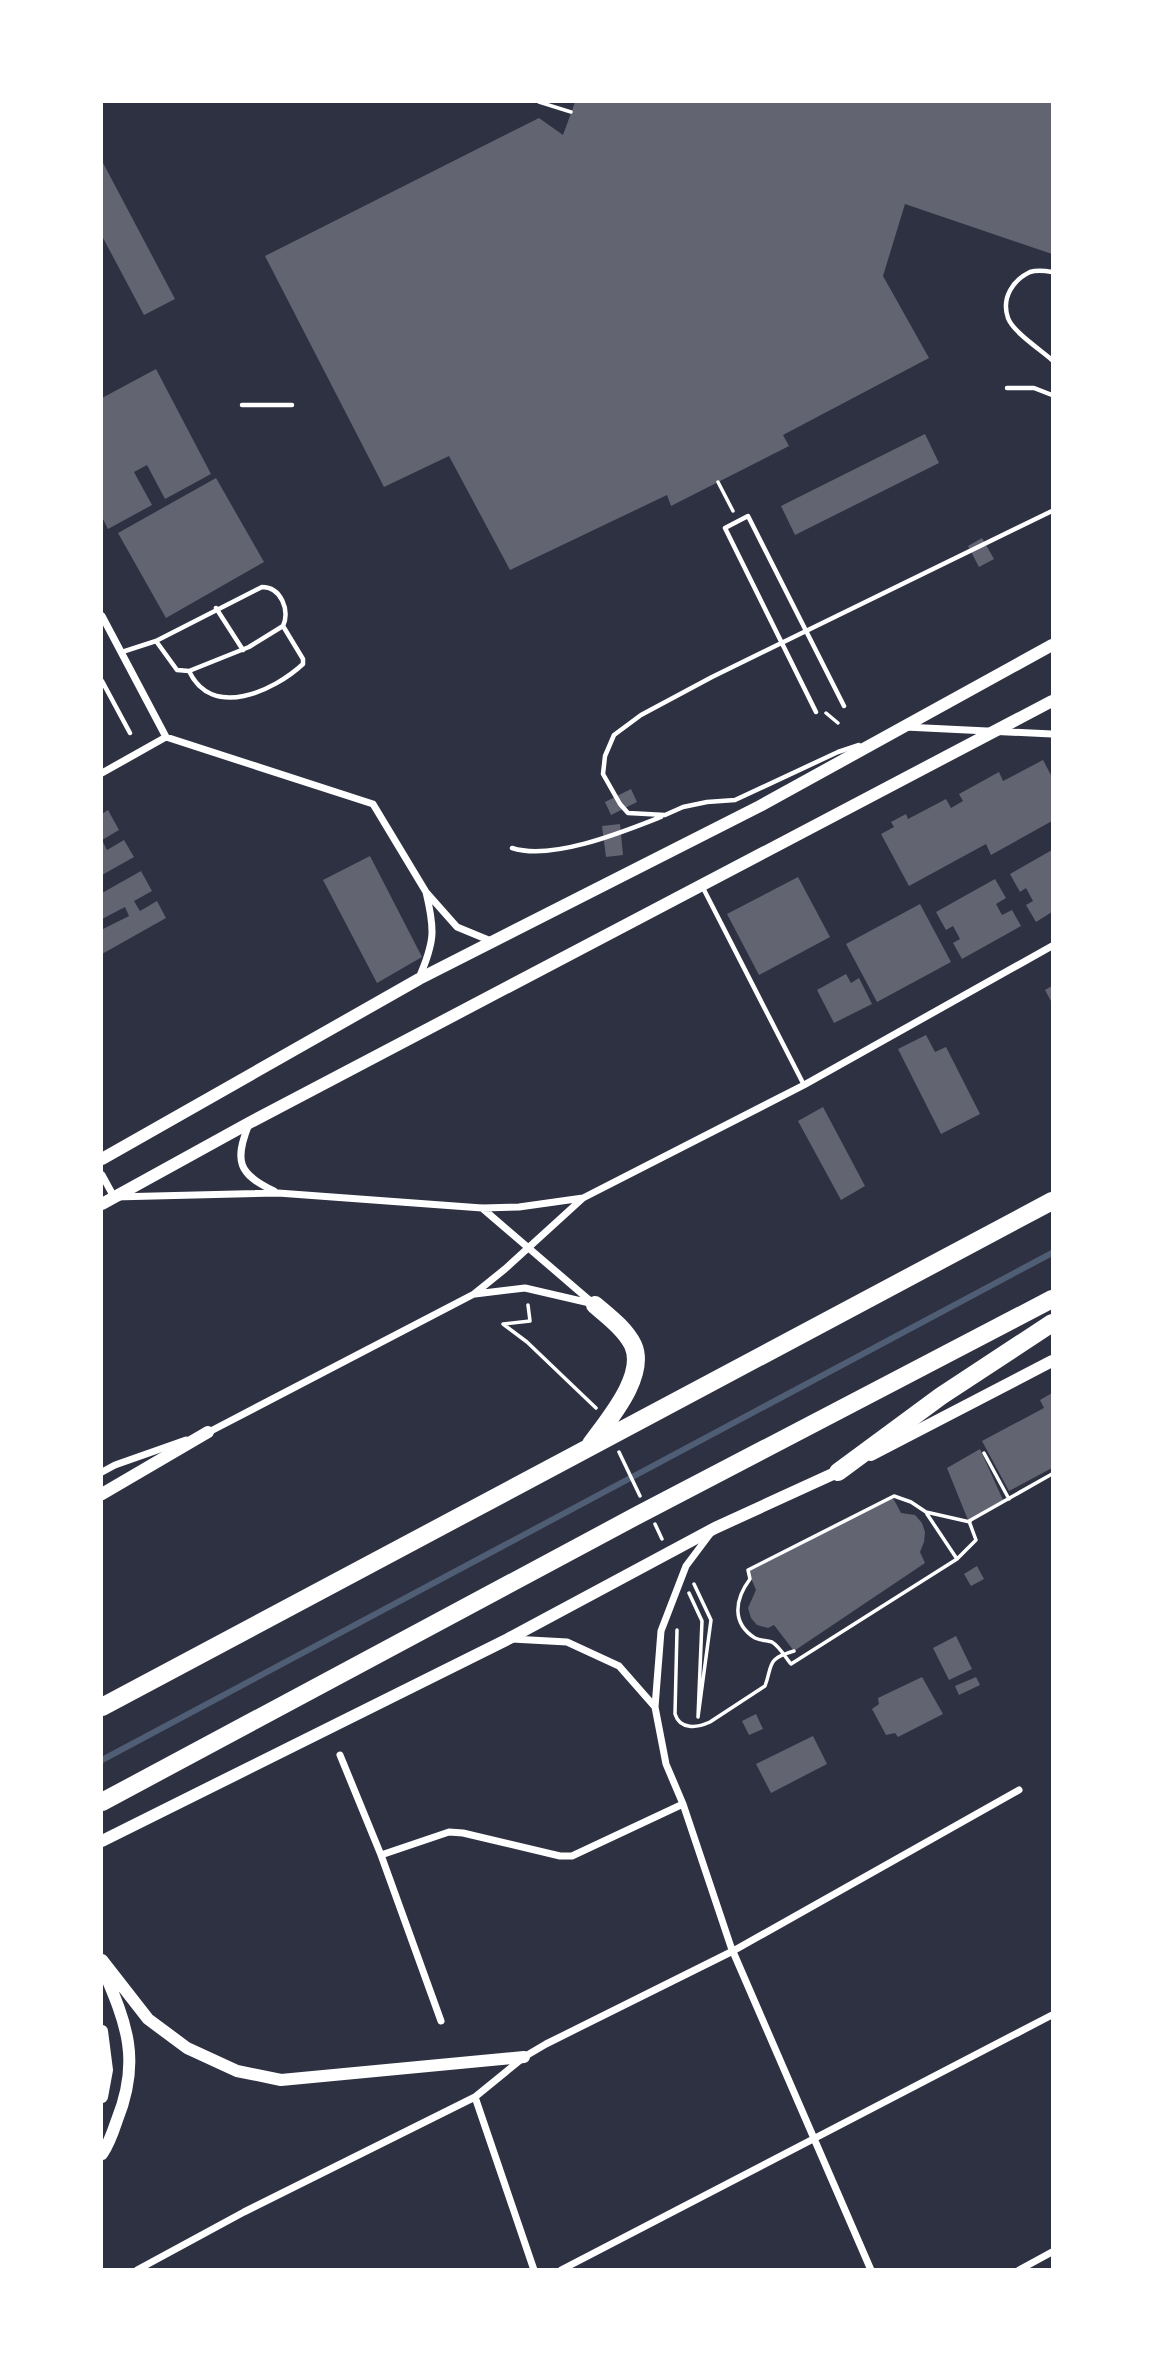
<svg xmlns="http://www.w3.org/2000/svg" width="1154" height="2371" font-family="'PT Sans',sans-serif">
<rect width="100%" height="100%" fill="#2d3142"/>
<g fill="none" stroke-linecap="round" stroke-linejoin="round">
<path stroke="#4f5d75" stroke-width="6" d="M 102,1760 L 1052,1253"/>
</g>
<path fill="#626471" d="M 575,102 L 1052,102 L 1052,254 L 905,204 L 883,276 L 929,358 L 783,435 L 789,446 L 671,506 L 667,495 L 510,570 L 449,456 L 384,487 L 265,256 L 539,118 L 563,135 Z
M 102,161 L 175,299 L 144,315 L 102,236 Z
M 156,369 L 211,474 L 165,499 L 147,465 L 134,472 L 152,505 L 108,529 L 102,517 L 102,398 Z
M 925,434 L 939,463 L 795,535 L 781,506 Z
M 216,478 L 264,562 L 166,618 L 118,533 Z
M 982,538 L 994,559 L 979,567 L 968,546 Z
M 1043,760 L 1052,777 L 1052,821 L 991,855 L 986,844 L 909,886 L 881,834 L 894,827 L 891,822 L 906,814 L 908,819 L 946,799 L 951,808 L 963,801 L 959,794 L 999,772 L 1003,781 Z
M 631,789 L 637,802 L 611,815 L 605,802 Z
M 108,810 L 119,830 L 102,840 L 107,850 L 124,840 L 134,857 L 102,875 L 102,814 Z
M 620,824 L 623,855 L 606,857 L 602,826 Z
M 1052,850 L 1052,912 L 1036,922 L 1026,905 L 1033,901 L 1026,888 L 1020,892 L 1010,874 Z
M 370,856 L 422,957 L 377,983 L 323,880 Z
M 141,871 L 152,891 L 134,901 L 140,911 L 157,901 L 166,918 L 102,954 L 102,925 L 103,929 L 129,916 L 125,907 L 102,919 L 102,893 Z
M 798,877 L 830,937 L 759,975 L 727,914 Z
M 995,879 L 1006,898 L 996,904 L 1002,915 L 1012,910 L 1021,926 L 962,959 L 953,943 L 960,939 L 953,926 L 946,930 L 936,912 Z
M 920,904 L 951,962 L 877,1002 L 846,944 Z
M 846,974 L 851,983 L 859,978 L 872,1004 L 834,1023 L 817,990 Z
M 1052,986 L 1052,1003 L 1045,990 Z
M 926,1035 L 935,1052 L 946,1047 L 980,1114 L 941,1134 L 898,1049 Z
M 823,1107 L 865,1186 L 841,1200 L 798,1121 Z
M 1052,1393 L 1052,1468 L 1009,1491 L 982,1441 L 1044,1408 L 1040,1400 Z
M 980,1449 L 1003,1500 L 968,1520 L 947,1468 Z
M 893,1498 L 901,1513 L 915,1515 L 922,1523 L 925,1532 L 924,1542 L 920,1552 L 925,1563 L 794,1651 L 774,1625 L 768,1628 L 757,1625 L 751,1618 L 748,1608 L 756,1590 L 748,1571 Z
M 977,1566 L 984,1579 L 971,1586 L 964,1574 Z
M 956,1636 L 972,1669 L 949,1680 L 933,1648 Z
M 922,1677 L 943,1714 L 898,1737 L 895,1733 L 886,1735 L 872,1709 L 879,1704 L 878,1698 Z
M 976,1677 L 980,1685 L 959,1695 L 955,1686 Z
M 756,1714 L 763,1729 L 749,1735 L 742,1721 Z
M 813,1736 L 827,1764 L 771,1793 L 756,1764 Z"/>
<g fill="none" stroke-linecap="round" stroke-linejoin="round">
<path stroke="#fff" stroke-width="3.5" d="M 539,102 L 571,112
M 718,482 L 733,511
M 826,713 L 838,723
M 528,1305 L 530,1321 L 503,1324 L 527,1342 L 596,1408
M 619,1452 L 640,1496
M 984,1453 L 1009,1499
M 927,1514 L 957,1559
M 970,1522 L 926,1512 L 911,1502 L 894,1496 L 748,1570 L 750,1579 C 735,1599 731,1623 755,1638 C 761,1641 766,1640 772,1642 C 779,1646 786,1658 791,1664 L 957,1559 L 976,1540 L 969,1521 L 1052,1474
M 655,1524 L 662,1539
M 689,1593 L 702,1621 L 698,1717 L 711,1620 L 694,1584
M 677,1630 L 675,1714 C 680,1730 697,1728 710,1722 L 765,1686 C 773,1664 766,1659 794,1651"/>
<path stroke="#fff" stroke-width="4.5" d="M 1052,272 C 1046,271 1037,270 1030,272 C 1013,280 1001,298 1008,318 C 1013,332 1041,350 1052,360
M 1007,388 L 1034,388 L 1052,395
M 242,405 L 292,405
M 216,608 L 243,650
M 122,652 L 156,641 L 262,587 C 281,587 290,610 283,626 L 249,647 L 189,671 L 177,670 L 156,641
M 189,671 C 212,720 274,691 303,664 L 303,659 L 283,626
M 102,681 L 130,733
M 816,712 L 725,528 L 748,516 L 844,706
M 859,745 L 838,752 L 735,800 L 707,802 L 683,807 L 665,815 L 628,813 L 620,804 L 603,774 L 605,756 L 614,735 L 641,715 L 712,677 L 1052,511
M 512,848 C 552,861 623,832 661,817
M 702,886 L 804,1085"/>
<path stroke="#fff" stroke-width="7" d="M 102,616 L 166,737 L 373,804 L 426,892
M 905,727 L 1052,734
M 102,773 L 166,737
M 419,978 C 435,941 435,930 426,892 L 457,927 L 491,941
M 249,1124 C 234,1161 238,1174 274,1191
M 102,1175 L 114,1197 L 278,1193 L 482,1208 L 519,1207 L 583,1198
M 482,1208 L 595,1305
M 475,1294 L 525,1288 L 594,1304
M 207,1433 L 474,1294 L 505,1269 L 583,1198 L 804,1085 L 1052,946
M 102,1472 L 115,1465 L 186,1440
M 710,1534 L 686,1566 L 661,1631 L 655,1707 L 666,1764 L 683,1804 L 731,1947 L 871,2270
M 512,1639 L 567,1642 L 619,1666 L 655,1707
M 340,1755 L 381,1855 L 441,2021
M 381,1855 L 449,1832 L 463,1833 L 560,1856 L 572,1856 L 683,1804
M 475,2097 L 534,2270
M 137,2270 L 244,2212 L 475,2097 L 524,2057 L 546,2044 L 733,1951 L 1019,1790
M 561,2270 L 1052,2015
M 1019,2270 L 1052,2252"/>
<path stroke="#fff" stroke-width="12" d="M 102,1159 L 419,979 L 760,806 L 1052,645
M 102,1204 L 249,1123 L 1052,701
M 871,1455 L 1052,1361
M 102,1494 L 208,1432
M 102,1841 L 508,1639 L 715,1528 L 846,1468
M 102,1960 L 148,2019 L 187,2048 L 237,2071 L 281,2080 L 524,2057
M 102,2031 L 107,2070 L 102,2097
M 102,2154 C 109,2144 113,2132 117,2120 C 141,2060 127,2025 103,1969"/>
<path stroke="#fff" stroke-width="18" d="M 591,1444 C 608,1420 647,1376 633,1345 C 625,1329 609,1317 595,1305
M 838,1472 L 941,1396 L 1052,1323
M 102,1707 L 1052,1201
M 102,1802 L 638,1515 L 1052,1299"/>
</g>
<rect width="1154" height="2371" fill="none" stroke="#ffffff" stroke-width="206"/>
</svg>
